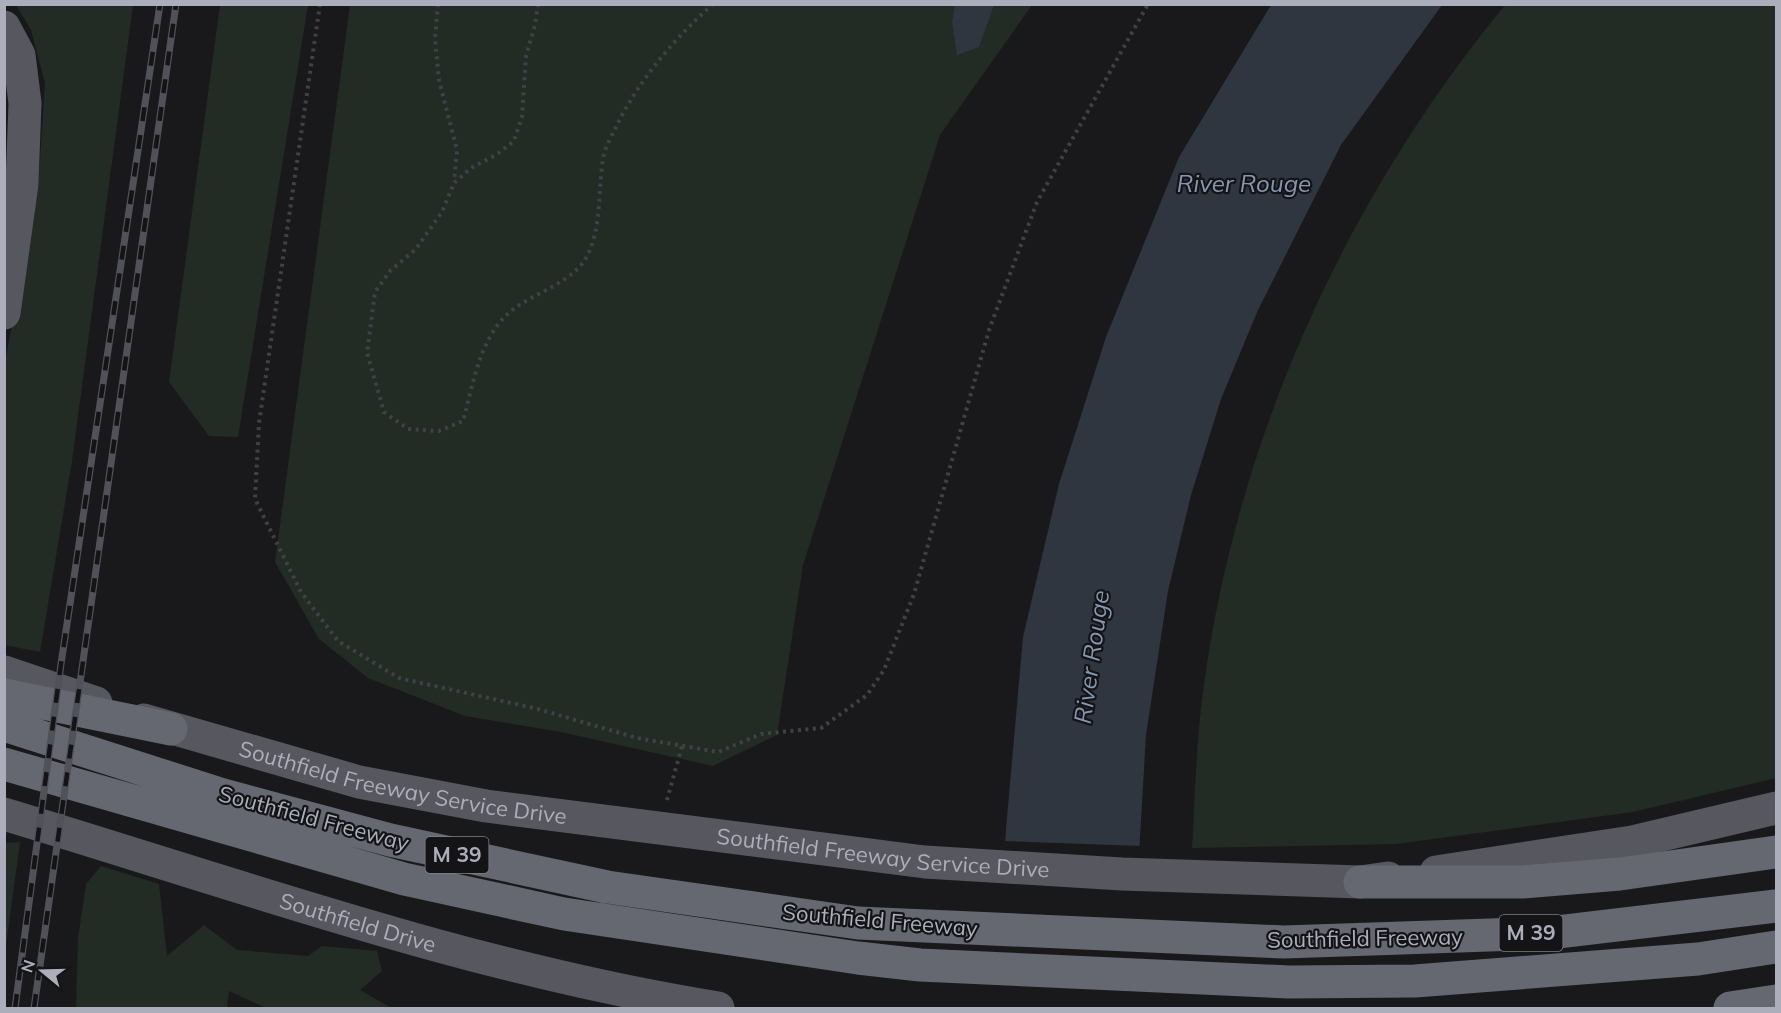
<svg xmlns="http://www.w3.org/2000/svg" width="1781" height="1013" font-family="Mulish,sans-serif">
<rect width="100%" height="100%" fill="#19191b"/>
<path fill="#232b25" d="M 16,5 L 133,5 L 72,461 L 40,652 L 5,645 L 5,362 L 38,191 L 45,83 L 31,30 Z
M 220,5 L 308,5 L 238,437 L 209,436 L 169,382 Z
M 350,5 L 1032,5 L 940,135 L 803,565 L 777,735 L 713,766 L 561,732 L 465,716 L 368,678 L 319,639 L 275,562 Z
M 1505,5 L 1776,5 L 1776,778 L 1633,812 L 1396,844 L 1192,848 C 1195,796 1196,744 1203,692 C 1236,440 1345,200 1505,5 Z
M 20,842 L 5,953 L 5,843 Z
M 101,866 L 159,884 L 167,956 L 204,925 L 237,950 L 308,956 L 322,946 L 377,951 L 382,971 L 360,990 L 390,1007 L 266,1008 L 229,991 L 227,1008 L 76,1008 L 78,938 L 86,884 Z"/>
<path fill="#2f363f" d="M 955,5 L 994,5 L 979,47 L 957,55 L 952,21 Z
M 1271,5 L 1442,5 L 1341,145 L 1258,310 L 1221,399 L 1191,495 L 1168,591 L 1146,735 L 1130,1008 L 996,1008 L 1006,829 L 1023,637 L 1059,484 L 1106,337 L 1179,157 Z"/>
<path fill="#19191b" d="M 1002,841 L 1141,846 L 1133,1008 L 993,1008 Z"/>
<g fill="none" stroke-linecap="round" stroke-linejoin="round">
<path stroke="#404147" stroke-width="4" stroke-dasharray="3 4.5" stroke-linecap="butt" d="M 320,4 L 259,423 L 255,499 L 301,592 L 338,641 L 399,678 L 538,709 L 637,738 L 718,752 L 761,734 L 821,728 L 867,695 L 884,670 L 914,594 L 989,330 L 1037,202 L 1148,4
M 438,4 L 435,39 L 439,80 L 457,150 L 454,182
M 538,4 L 535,25 L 526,56 L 522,117 L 514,141 L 496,155 L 471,168 L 454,183 L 442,212 L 416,249 L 390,271 L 375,292 L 367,353 L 384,412 L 408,429 L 439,431 L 463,421 C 474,382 480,333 515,308 C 537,292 572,282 586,258 C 603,227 597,188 604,154 C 606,146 611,137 615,129 C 638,81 673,40 713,4
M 667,800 L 682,746"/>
<g stroke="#56575f" stroke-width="33">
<path d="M 4,27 L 19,55 L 25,103 L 22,184 L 4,313"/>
<path d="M 4,672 L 96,703"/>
<path id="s1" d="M 144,720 L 359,782 L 486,806 L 925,862 L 1122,874 L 1360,882 L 1388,878"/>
<path id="s2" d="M 4,814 C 240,885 474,969 718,1008"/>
<path d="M 1436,872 L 1632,842 L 1776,808"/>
</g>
<path stroke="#666871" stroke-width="33" d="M 4,695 L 171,729
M 4,725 L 223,795 L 390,840 L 607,887 L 858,923 L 1284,942 L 1549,933 L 1776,906
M 4,764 L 404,879 L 564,914 L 858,958 L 920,965 L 1289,982 L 1415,981 L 1698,959 L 1776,947
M 1360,882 L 1522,882 L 1620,874 L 1776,852
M 1730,1008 L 1776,1001"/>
<defs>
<path id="rail" d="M 15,1008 L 61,664 L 160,4
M 34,1008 L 176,4"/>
</defs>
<use href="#rail" stroke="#515259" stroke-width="7"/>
<use href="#rail" stroke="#141416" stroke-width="4.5" stroke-dasharray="14" stroke-linecap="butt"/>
</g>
<g text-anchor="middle" stroke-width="4.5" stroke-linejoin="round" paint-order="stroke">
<g fill="#141416" stroke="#7e808a" stroke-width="1.5">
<rect x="425.5" y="837" width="63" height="36" rx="4.5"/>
<rect x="1499.5" y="915" width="63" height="36" rx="4.5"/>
</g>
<g font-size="21" font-weight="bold" fill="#acaebb">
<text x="457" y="862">M 39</text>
<text x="1531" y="940">M 39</text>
</g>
<g font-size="22" fill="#acaebb" stroke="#141416">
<text dy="8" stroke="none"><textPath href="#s1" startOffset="267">Southfield Freeway Service Drive</textPath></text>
<text transform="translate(314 818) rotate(15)" y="8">Southfield Freeway</text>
<text dy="8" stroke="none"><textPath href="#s1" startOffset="753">Southfield Freeway Service Drive</textPath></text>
<text transform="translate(880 920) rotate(5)" y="8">Southfield Freeway</text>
<text dy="8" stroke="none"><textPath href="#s2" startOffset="370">Southfield Drive</textPath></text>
<text transform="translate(1365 938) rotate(-1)" y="8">Southfield Freeway</text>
</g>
<g font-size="24" font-style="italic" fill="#8498b4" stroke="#141416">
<text x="1244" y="192">River Rouge</text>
<text transform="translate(1092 657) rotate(-82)" y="8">River Rouge</text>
</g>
</g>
<rect width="1781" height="1013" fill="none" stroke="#acaebb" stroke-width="12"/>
<g transform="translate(42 971) rotate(289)" stroke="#141416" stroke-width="4.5" paint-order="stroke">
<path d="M0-4.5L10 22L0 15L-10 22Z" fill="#acaebb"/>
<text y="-9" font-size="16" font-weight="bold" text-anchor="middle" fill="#acaebb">N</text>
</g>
</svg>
